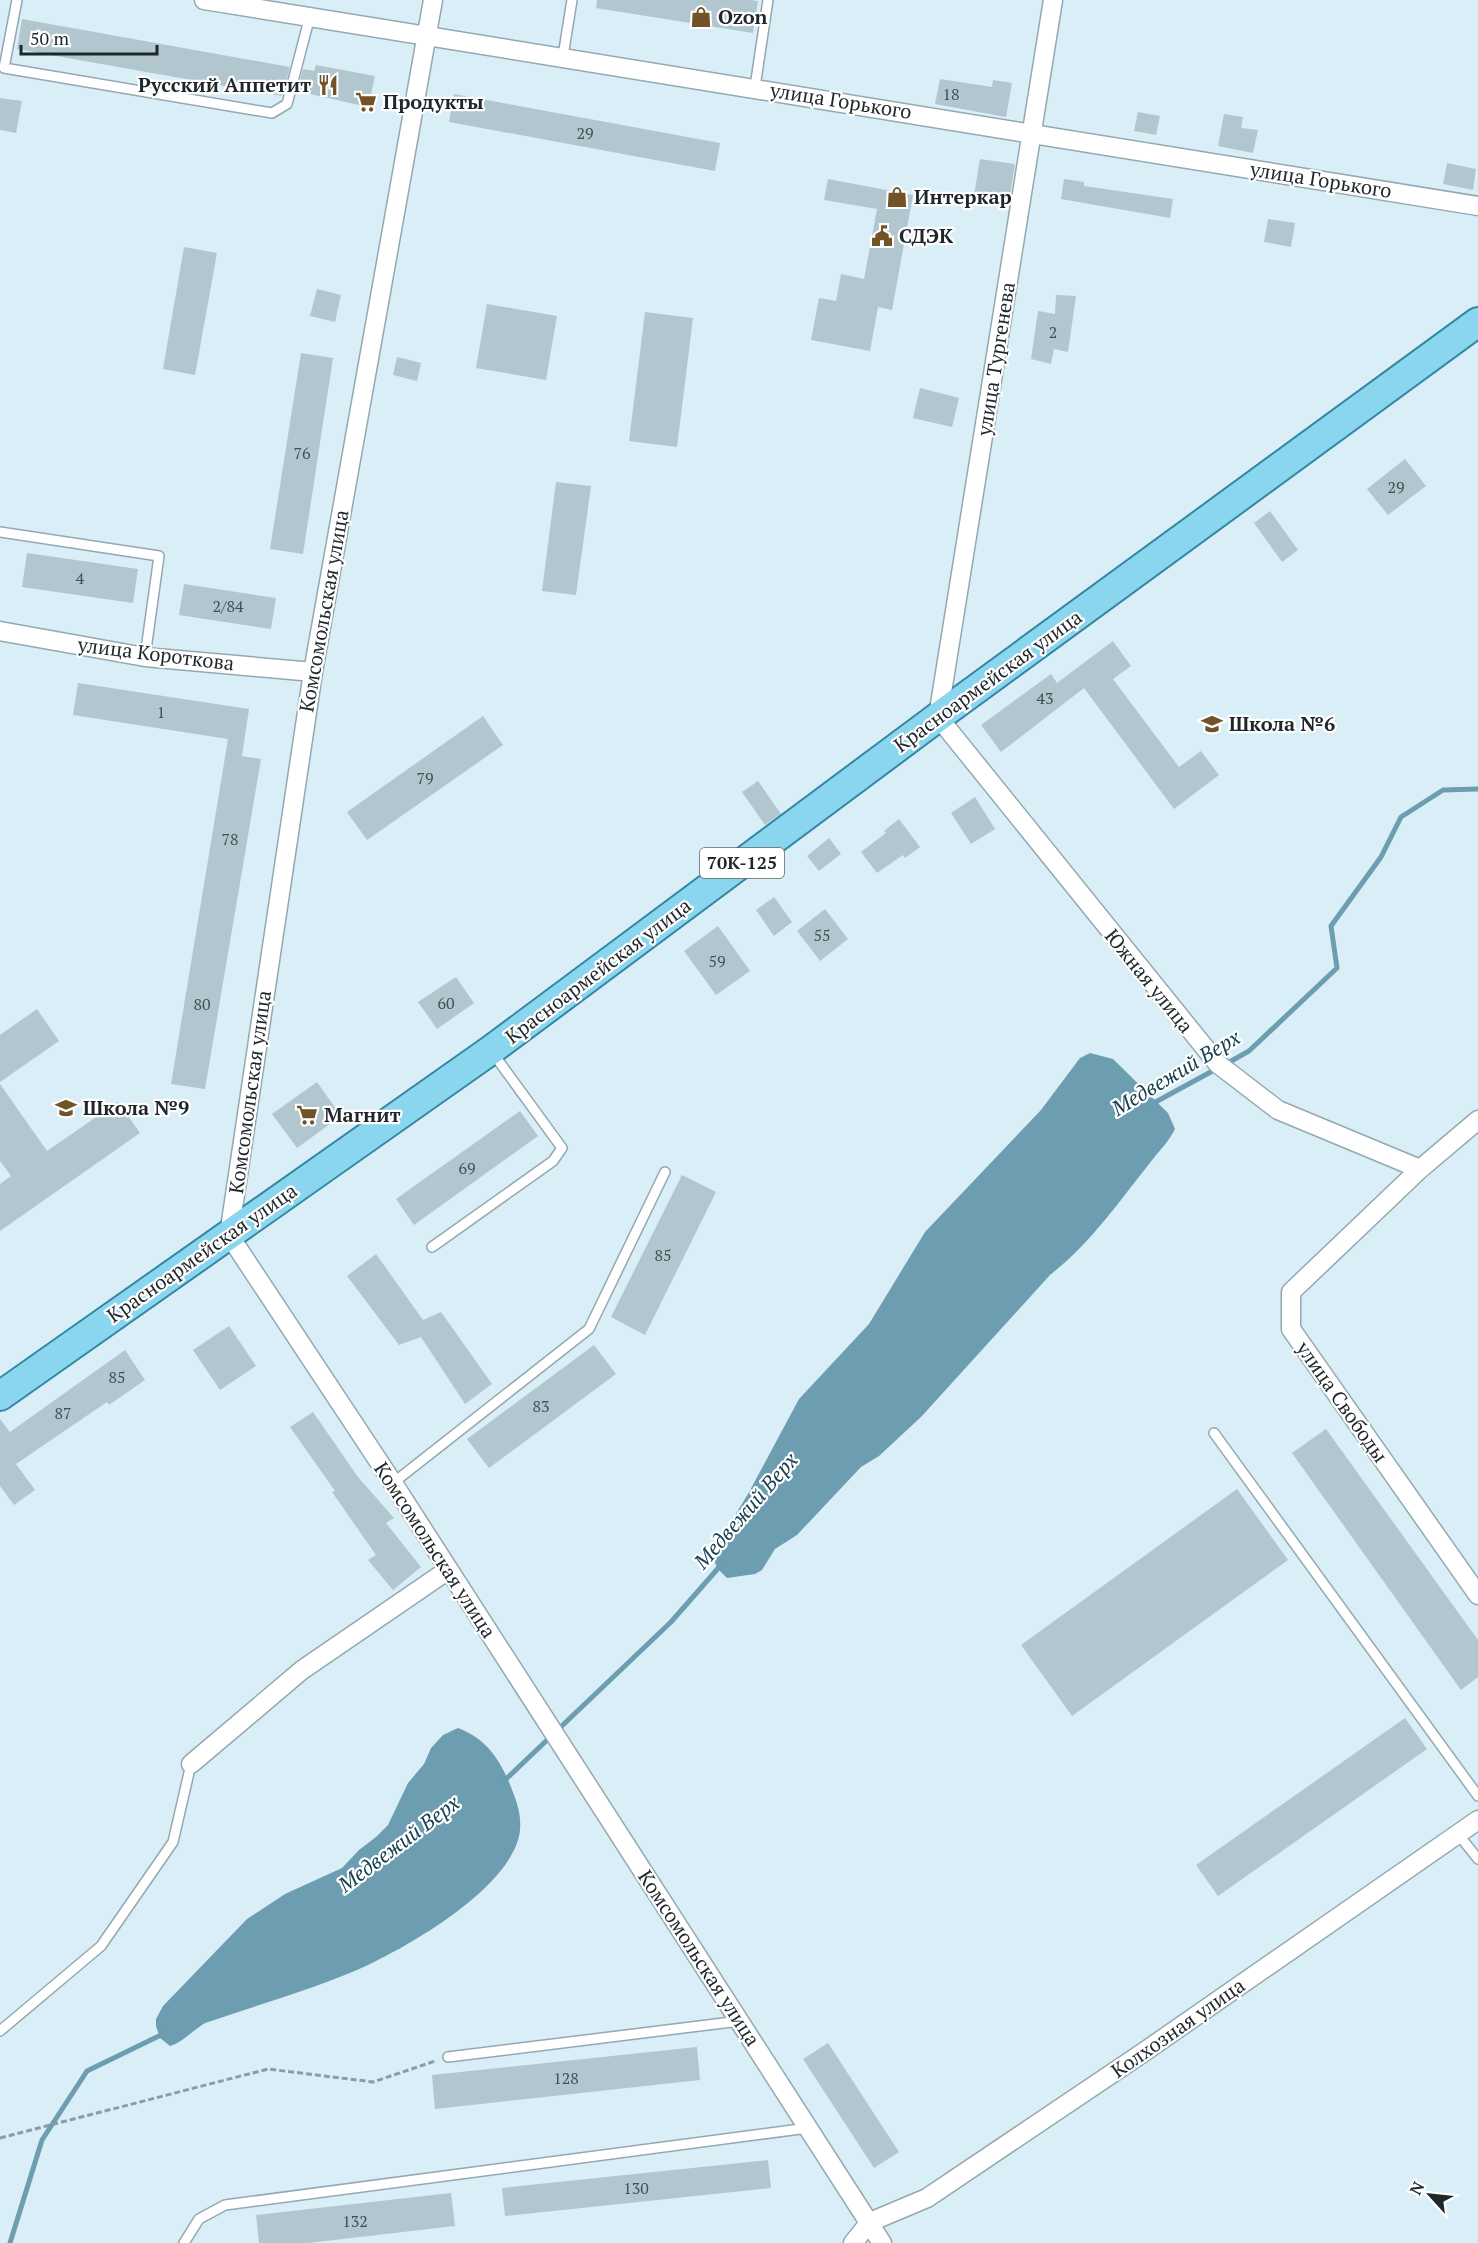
<svg xmlns="http://www.w3.org/2000/svg" width="1478" height="2243" font-family="'PT Serif',serif">
<rect width="100%" height="100%" fill="#d9eef7"/>
<path fill="#6d9db0" d="M 1090,1053 L 1113,1059 L 1168,1113 L 1175,1129 C 1169,1141 1161,1149 1153,1159 C 1120,1200 1092,1242 1050,1275 L 921,1417 L 879,1456 L 861,1467 L 797,1535 L 775,1549 L 762,1570 L 755,1574 L 727,1578 L 717,1568 L 712,1553 L 748,1494 L 799,1399 L 869,1324 L 925,1232 L 1041,1110 L 1080,1058 Z
M 458,1728 C 490,1740 503,1765 514,1795 C 520,1810 523,1827 517,1843 C 499,1893 414,1943 368,1965 C 318,1988 257,2005 205,2023 C 193,2030 182,2043 170,2046 L 160,2038 L 156,2026 L 156,2019 L 163,2006 L 247,1919 L 285,1894 L 342,1868 L 359,1850 L 376,1837 L 388,1825 L 408,1783 L 424,1764 L 431,1748 L 443,1735 Z"/>
<g fill="none" stroke-linecap="round" stroke-linejoin="round">
<path stroke="#6d9db0" stroke-width="5" d="M 1226,1064 L 1249,1051 L 1337,968 L 1331,926 L 1381,857 L 1401,817 L 1443,790 L 1478,789
M 1152,1104 L 1218,1068
M 504,1781 L 671,1622 L 721,1565
M 10,2243 L 42,2140 L 87,2071 L 165,2033"/>
</g>
<path fill="#b1c6cf" d="M 597,0 L 750,0 L 758,1 L 753,33 L 596,8 Z
M 22,19 L 290,67 L 282,96 L 17,49 Z
M 316,65 L 375,76 L 368,107 L 297,91 L 303,69 L 314,71 Z
M 940,79 L 992,87 L 993,80 L 1012,83 L 1006,117 L 935,104 Z
M 454,94 L 720,143 L 715,171 L 449,122 Z
M 0,98 L 22,101 L 16,133 L 0,130 Z
M 1138,112 L 1160,116 L 1156,135 L 1134,131 Z
M 1224,114 L 1243,117 L 1241,128 L 1258,130 L 1253,153 L 1218,146 Z
M 980,159 L 1015,164 L 1009,201 L 974,195 Z
M 1447,163 L 1476,169 L 1473,190 L 1443,184 Z
M 828,179 L 913,195 L 892,310 L 878,307 L 870,351 L 811,340 L 819,298 L 836,301 L 841,274 L 864,279 L 877,209 L 824,200 Z
M 1064,179 L 1084,182 L 1084,186 L 1173,199 L 1170,218 L 1061,199 Z
M 1268,219 L 1295,223 L 1291,247 L 1264,242 Z
M 184,247 L 217,253 L 195,375 L 163,369 Z
M 317,289 L 341,295 L 335,322 L 310,316 Z
M 1056,295 L 1076,296 L 1068,352 L 1054,349 L 1051,364 L 1031,359 L 1038,311 L 1055,314 Z
M 487,304 L 557,316 L 546,380 L 476,368 Z
M 645,312 L 693,318 L 677,447 L 629,441 Z
M 301,353 L 333,358 L 303,554 L 270,549 Z
M 397,357 L 421,363 L 417,381 L 393,375 Z
M 920,388 L 959,398 L 952,427 L 913,418 Z
M 1405,459 L 1426,486 L 1388,515 L 1367,489 Z
M 556,482 L 591,486 L 576,595 L 542,591 Z
M 1270,511 L 1298,550 L 1282,562 L 1254,523 Z
M 27,553 L 138,569 L 133,603 L 22,587 Z
M 184,584 L 276,598 L 271,629 L 179,615 Z
M 1113,641 L 1131,666 L 1113,679 L 1179,767 L 1201,751 L 1219,775 L 1174,809 L 1084,688 L 1001,752 L 981,725 L 1051,674 L 1057,683 Z
M 78,683 L 249,709 L 242,756 L 261,759 L 205,1089 L 171,1084 L 228,739 L 73,715 Z
M 483,716 L 503,745 L 367,840 L 347,812 Z
M 758,781 L 781,814 L 765,825 L 742,792 Z
M 975,797 L 995,829 L 971,844 L 951,813 Z
M 899,819 L 920,847 L 905,858 L 903,855 L 877,873 L 861,852 L 886,833 L 884,831 Z
M 829,838 L 841,854 L 819,871 L 807,856 Z
M 774,897 L 792,922 L 774,936 L 756,910 Z
M 825,909 L 848,939 L 820,961 L 797,931 Z
M 718,926 L 750,971 L 716,995 L 684,951 Z
M 456,977 L 474,1003 L 437,1029 L 418,1002 Z
M 37,1009 L 59,1041 L 0,1082 L 0,1035 Z
M 317,1082 L 341,1116 L 297,1148 L 272,1114 Z
M 0,1084 L 47,1151 L 118,1102 L 140,1133 L 0,1231 L 0,1184 L 11,1176 L 0,1161 Z
M 520,1111 L 538,1136 L 414,1225 L 396,1199 Z
M 682,1175 L 716,1192 L 645,1335 L 611,1317 Z
M 376,1254 L 423,1320 L 441,1312 L 492,1384 L 465,1404 L 421,1337 L 399,1345 L 347,1276 Z
M 229,1326 L 256,1366 L 220,1390 L 193,1350 Z
M 594,1345 L 616,1374 L 489,1468 L 467,1439 Z
M 125,1350 L 145,1380 L 109,1405 L 107,1402 L 16,1464 L 35,1490 L 14,1505 L 0,1486 L 0,1419 L 10,1432 Z
M 313,1412 L 358,1477 L 394,1518 L 386,1523 L 421,1567 L 393,1590 L 368,1560 L 376,1555 L 332,1492 L 335,1491 L 290,1427 Z
M 1326,1429 L 1478,1640 L 1478,1677 L 1461,1690 L 1292,1453 Z
M 1237,1489 L 1288,1560 L 1072,1716 L 1021,1645 Z
M 1405,1718 L 1427,1749 L 1218,1896 L 1196,1865 Z
M 828,2043 L 899,2152 L 874,2168 L 803,2059 Z
M 697,2047 L 700,2080 L 435,2109 L 432,2075 Z
M 768,2160 L 771,2188 L 505,2216 L 502,2188 Z
M 451,2193 L 455,2226 L 308,2243 L 259,2243 L 256,2215 Z"/>
<g fill="none" stroke-linecap="round" stroke-linejoin="round">
<defs>
<path id="service" d="M 17,0 L 4,68 L 272,113 L 287,104 L 310,16
M 563,56 L 572,0
M 755,87 L 768,0
M 0,532 L 159,556 L 145,657
M 432,1247 L 553,1161 L 562,1148 L 492,1052
M 1214,1433 L 1478,1796
M 393,1483 L 589,1329 L 665,1172
M 1458,1834 L 1478,1859
M 0,2031 L 101,1946 L 173,1842 L 191,1764
M 448,2057 L 740,2021
M 184,2243 L 199,2219 L 225,2205 L 808,2128"/>
<path id="minor" d="M 204,0 L 1478,206
M 433,0 L 313,672 L 229,1235 L 393,1483 L 882,2243
M 1053,0 L 938,717 L 1218,1064 L 1278,1110 L 1420,1169
M 0,631 L 145,657 L 313,672
M 1478,1120 L 1420,1169 L 1291,1292 L 1291,1329 L 1478,1595
M 191,1764 L 302,1670 L 448,1570
M 853,2243 L 870,2222 L 927,2198 L 1141,2054 L 1478,1820"/>
<path id="primary" d="M 0,1396 L 491,1050 L 938,717 L 1478,322"/>
</defs>
<use href="#service" stroke="#94a8b0" stroke-width="12"/>
<use href="#minor" stroke="#94a8b0" stroke-width="21"/>
<use href="#primary" stroke="#3387a3" stroke-width="32"/>
<path stroke="#8c9ca2" stroke-width="3" stroke-dasharray="6 3" stroke-linecap="butt" d="M 0,2138 L 268,2069 L 373,2082 L 435,2061"/>
<use href="#service" stroke="#fff" stroke-width="9"/>
<use href="#minor" stroke="#fff" stroke-width="18"/>
<use href="#primary" stroke="#8bd6ef" stroke-width="28"/>
</g>
<defs>
<symbol id="shop-bare" viewBox="-9 -9 18 18"><path d="M-5-2.5h2.3a2.7 3.5 0 0 1 5.4 0H5L5.5 6h-11ZM-1.5-2.5h3a1.5 2.3 0 0 0-3 0Z" fill="#715327" stroke="#fff" stroke-width="2.5" paint-order="stroke"/></symbol>
<symbol id="restaurant-bare" viewBox="-9 -9 18 18"><path d="M-5-6h1v4h1v-4h1v4h1v-4h1v5L-1.5 .5V6h-2V.5L-5-1ZM5-6V6H3V1.5H1.5Q1.5-4 5-6Z" fill="#715327" stroke="#fff" stroke-width="2.5" paint-order="stroke"/></symbol>
<symbol id="supermarket-bare" viewBox="-9 -9 18 18"><path d="M-6-5.5h2.5l.6 2H6L4.5 2H-2.5L-4.4-4H-6ZM-1.5 3.2a1.3 1.3 0 1 0 .1 0ZM3 3.2a1.3 1.3 0 1 0 .1 0Z" fill="#715327" stroke="#fff" stroke-width="2.5" paint-order="stroke"/></symbol>
<symbol id="civic-bare" viewBox="-9 -9 18 18"><path d="M-.6-6.5H3V-4.5H.6V-3L4-1V1h2V6H-6V1h2V-1L-.6-3ZM-1.2 2.5V6h2.4V2.5Z" fill="#715327" stroke="#fff" stroke-width="2.5" paint-order="stroke"/></symbol>
<symbol id="school-bare" viewBox="-9 -9 18 18"><path d="M0-5L7-2L0 1L-7-2ZM-4 1L0 2.5L4 1V4Q0 6-4 4Z" fill="#715327" stroke="#fff" stroke-width="2.5" paint-order="stroke"/></symbol>
</defs>
<g fill-rule="evenodd">
<use href="#shop-bare" x="686" y="2" width="30" height="30"/>
<use href="#restaurant-bare" x="313" y="70" width="30" height="30"/>
<use href="#supermarket-bare" x="351" y="87" width="30" height="30"/>
<use href="#shop-bare" x="882" y="182" width="30" height="30"/>
<use href="#civic-bare" x="867" y="221" width="30" height="30"/>
<use href="#school-bare" x="1197" y="709" width="30" height="30"/>
<use href="#school-bare" x="51" y="1093" width="30" height="30"/>
<use href="#supermarket-bare" x="292" y="1100" width="30" height="30"/>
</g>
<g text-anchor="middle" stroke-width="4.5" stroke-linejoin="round" paint-order="stroke">
<g font-size="16" fill="#444f53">
<text x="951" y="100">18</text>
<text x="585" y="139">29</text>
<text x="1053" y="338">2</text>
<text x="302" y="459">76</text>
<text x="1396" y="493">29</text>
<text x="80" y="584">4</text>
<text x="228" y="612">2/84</text>
<text x="1045" y="704">43</text>
<text x="161" y="718">1</text>
<text x="425" y="784">79</text>
<text x="230" y="845">78</text>
<text x="822" y="941">55</text>
<text x="717" y="967">59</text>
<text x="446" y="1009">60</text>
<text x="202" y="1010">80</text>
<text x="467" y="1174">69</text>
<text x="663" y="1261">85</text>
<text x="117" y="1383">85</text>
<text x="541" y="1412">83</text>
<text x="63" y="1419">87</text>
<text x="566" y="2084">128</text>
<text x="636" y="2194">130</text>
<text x="355" y="2227">132</text>
</g>
<rect fill="#fff" stroke="#62686a" stroke-width="1.5" x="700" y="848" width="84" height="30" rx="4.5"/>
<g font-size="18" font-weight="bold" fill="#1f272a">
<text x="742" y="869">70К-125</text>
</g>
<g font-size="20" font-weight="bold" fill="#1f272a" stroke="#fff" text-anchor="start">
<text x="718" y="24">Ozon</text>
<text x="311" y="92" text-anchor="end">Русский Аппетит</text>
<text x="383" y="109">Продукты</text>
<text x="914" y="204">Интеркар</text>
<text x="899" y="243">СДЭК</text>
<text x="1229" y="731">Школа №6</text>
<text x="83" y="1115">Школа №9</text>
<text x="324" y="1122">Магнит</text>
</g>
<g font-size="20" fill="#1f272a" stroke="#fff">
<text transform="translate(841 101) rotate(9)" y="7">улица Горького</text>
<text transform="translate(1321 180) rotate(9)" y="7">улица Горького</text>
<text transform="translate(996 359) rotate(-81)" y="7">улица Тургенева</text>
<text transform="translate(324 611) rotate(-80)" y="7">Комсомольская улица</text>
<text transform="translate(156 654) rotate(7)" y="7">улица Короткова</text>
<text transform="translate(988 681) rotate(-36)" y="7">Красноармейская улица</text>
<text transform="translate(598 971) rotate(-37)" y="7">Красноармейская улица</text>
<text transform="translate(1149 981) rotate(51)" y="7">Южная улица</text>
<text transform="translate(250 1092) rotate(-82)" y="7">Комсомольская улица</text>
<text transform="translate(202 1253) rotate(-35)" y="7">Красноармейская улица</text>
<text transform="translate(1342 1402) rotate(55)" y="7">улица Свободы</text>
<text transform="translate(435 1550) rotate(57)" y="7">Комсомольская улица</text>
<text transform="translate(699 1958) rotate(57)" y="7">Комсомольская улица</text>
<text transform="translate(1178 2028) rotate(-35)" y="7">Колхозная улица</text>
</g>
<g font-size="21" font-style="italic" fill="#15404f" stroke="#fff">
<text transform="translate(1176 1073) rotate(-31)" y="7">Медвежий Верх</text>
<text transform="translate(746 1511) rotate(-49)" y="7">Медвежий Верх</text>
<text transform="translate(399 1844) rotate(-37)" y="7">Медвежий Верх</text>
</g>
</g>
<g transform="translate(1430 2195) rotate(297)" stroke="#ffffff" stroke-width="4.5" paint-order="stroke">
<path d="M0-4.5L10 22L0 15L-10 22Z" fill="#1f272a"/>
<text y="-9" font-size="16" font-weight="bold" text-anchor="middle" fill="#1f272a">N</text>
</g>
<path d="M21 45v9h136v-9" fill="none" stroke="#1f272a" stroke-width="3"/>
<text x="30" y="45" font-size="18" fill="#1f272a" stroke="#ffffff" stroke-width="4.5" paint-order="stroke">50 m</text>
</svg>
